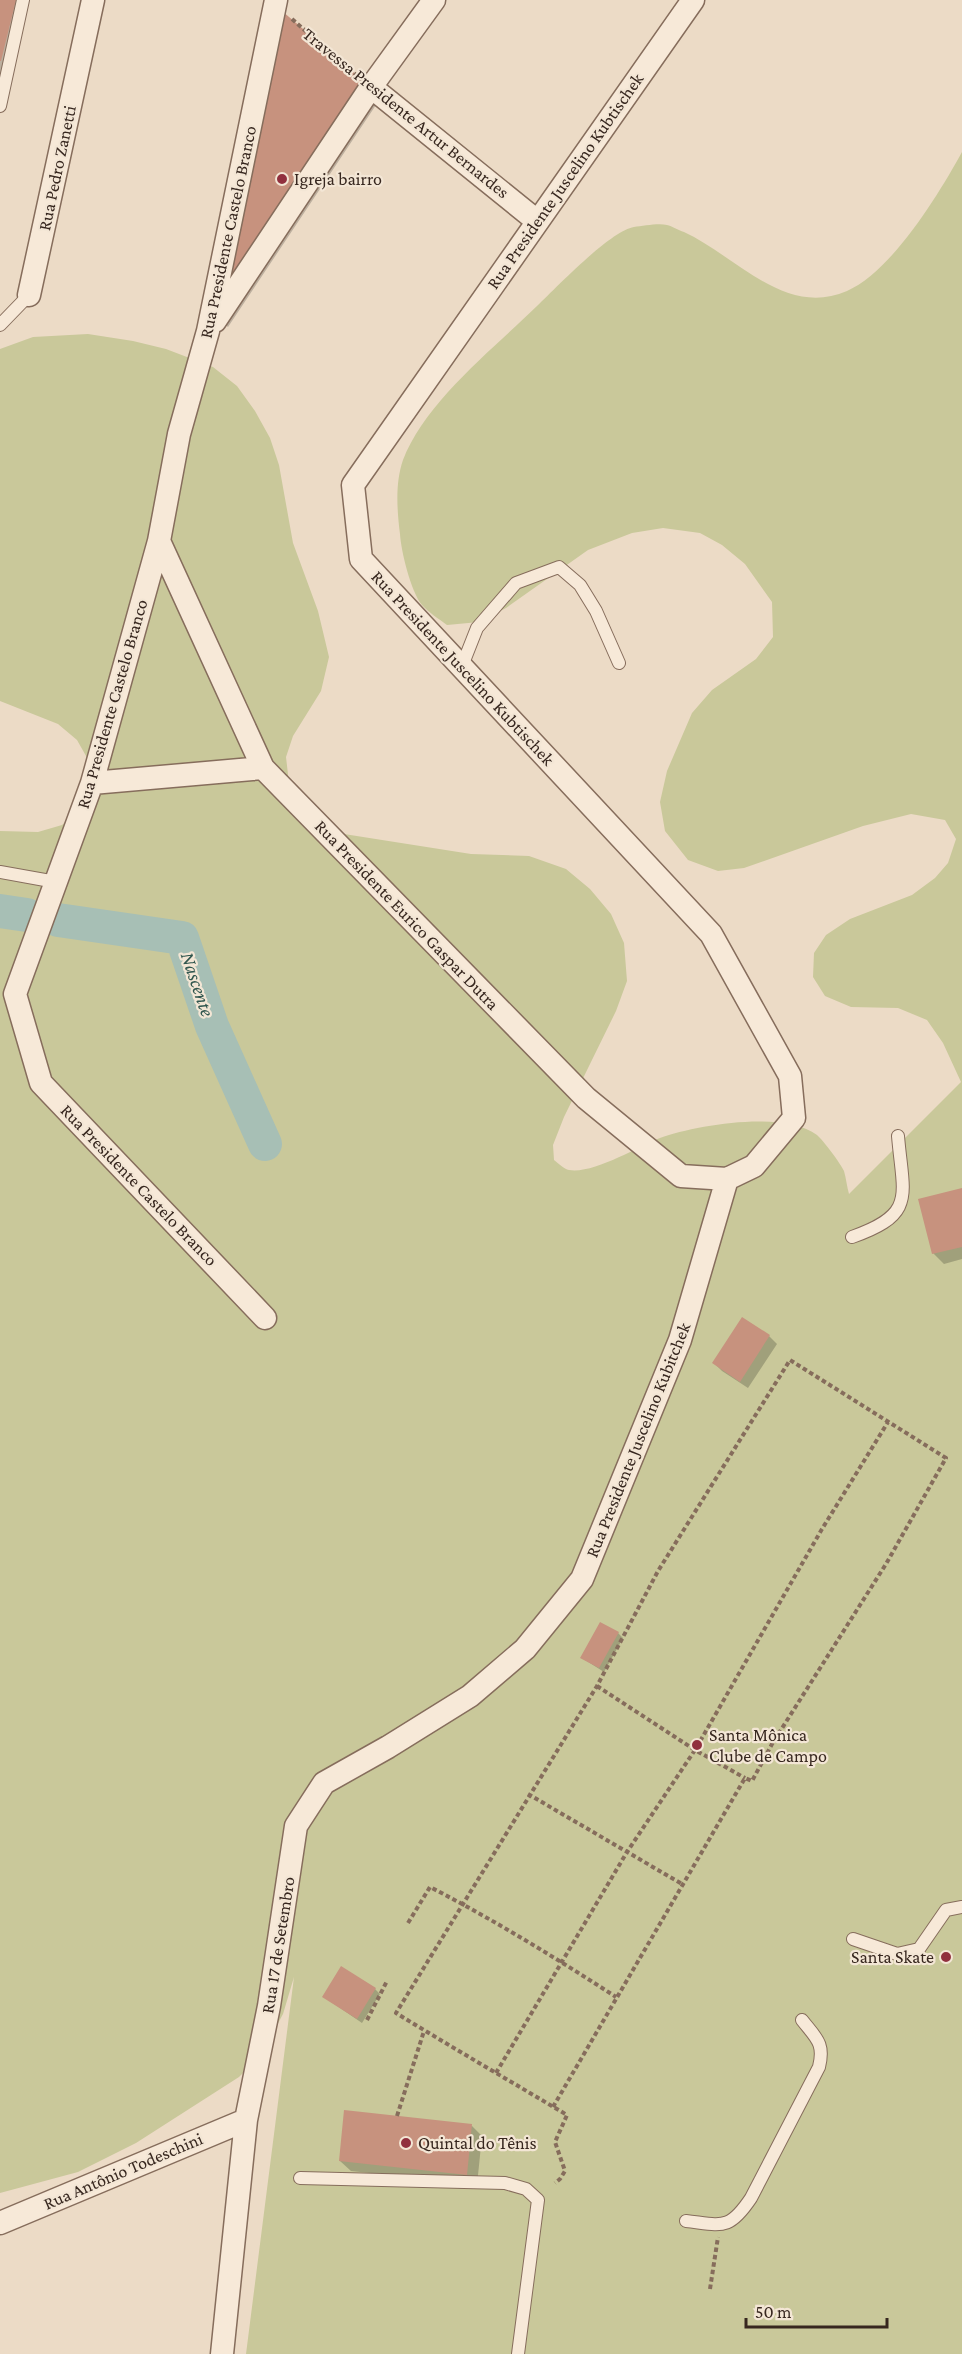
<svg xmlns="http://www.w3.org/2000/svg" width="962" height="2354" font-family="'Crimson Pro',serif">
<rect width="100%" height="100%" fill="#ecdbc6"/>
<path fill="#c9c89a" d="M 962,152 L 962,2354 L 246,2354 L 294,1977 L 283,2014 L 261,2055 L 239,2077 L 136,2143 L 78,2172 L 0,2193 L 0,831 L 38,832 L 62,825 L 84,805 L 90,763 L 77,740 L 58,724 L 0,701 L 0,349 L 33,337 L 88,334 L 133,341 L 166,349 L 213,367 L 237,386 L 255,411 L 270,438 L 279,465 L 293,543 L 318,611 L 329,657 L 321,691 L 293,736 L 286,757 L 289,783 L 326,825 L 344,834 L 471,854 L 529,856 L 566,869 L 590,889 L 611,914 L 624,943 L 627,981 L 616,1011 L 564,1117 L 553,1145 L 554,1160 C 558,1163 564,1169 569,1170 C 594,1174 637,1147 660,1138 C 696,1125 784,1110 817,1135 C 823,1140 841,1164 844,1171 C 846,1178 847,1187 849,1194 L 961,1082 L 943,1043 L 927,1020 L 898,1008 L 851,1007 L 825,996 L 813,977 L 814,953 L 826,935 L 850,919 L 912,895 L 935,878 L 948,863 L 956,839 L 945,820 L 911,814 L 863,826 L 744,868 L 718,871 L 688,860 L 665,831 L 660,802 L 667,771 L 692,713 L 712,690 L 756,659 L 773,637 L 772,602 L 745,564 L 722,545 L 700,533 L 663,528 L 632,533 L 588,550 L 506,608 L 479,622 L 447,625 C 439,619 428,612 422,605 C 411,592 401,551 400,534 C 397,510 395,483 403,460 C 425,402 493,349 537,306 C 556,288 610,231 634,227 C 643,226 658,223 667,225 C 672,226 678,230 684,232 C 736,256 785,318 847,291 C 892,271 939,194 962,152 Z"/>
<path fill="#0003" d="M 0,0 L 25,0 L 28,3 L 0,114 Z
M 276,8 L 380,99 L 228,327 L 218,318 Z
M 962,1190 L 962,1259 L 944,1264 L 933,1253 Z
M 769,1336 L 777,1344 L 748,1388 L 722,1371 L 714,1363 Z
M 618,1633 L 623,1638 L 604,1672 L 582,1658 Z
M 375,1989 L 380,1994 L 362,2023 L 324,1997 Z
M 472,2126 L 482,2136 L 477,2185 L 351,2171 L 340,2161 Z"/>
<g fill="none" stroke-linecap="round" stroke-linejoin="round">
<path stroke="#a7bfb5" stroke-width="34" d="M 0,911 L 27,915
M 58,920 L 182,938 L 212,1026 L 265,1144"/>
</g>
<path fill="#c7927e" d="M 0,0 L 16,0 L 1,61 L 0,61 Z
M 275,5 L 371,87 L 217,318 Z
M 962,1188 L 962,1247 L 932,1254 L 918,1199 Z
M 742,1317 L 770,1335 L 740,1382 L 712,1363 Z
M 600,1622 L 619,1632 L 599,1668 L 580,1658 Z
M 341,1966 L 376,1988 L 357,2019 L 322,1997 Z
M 344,2110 L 472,2124 L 467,2175 L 339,2161 Z"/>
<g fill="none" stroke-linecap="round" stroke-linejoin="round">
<defs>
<path id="lane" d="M 0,106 L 23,0
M 0,325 L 29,295
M 462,666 L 477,628 L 516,583 L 559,567 L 580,585 L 596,611 L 619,663
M 0,872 L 56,882
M 852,1237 C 917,1214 903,1196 898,1136
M 853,1939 L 897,1954 L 919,1949 L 946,1910 L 962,1907
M 300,2178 L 505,2183 L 526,2189 L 538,2200 L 518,2354
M 686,2221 C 722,2225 729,2231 751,2198 L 819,2067 C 825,2043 816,2038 802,2020"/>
<path id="street" d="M 371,87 L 537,221
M 29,295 L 93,0
M 215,321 L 371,87 L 434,0
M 159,541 L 263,768
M 92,783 L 263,768 L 586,1098 L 681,1176 L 727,1179 L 754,1166 L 794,1118 L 790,1076 L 711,934 L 361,559 L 353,485 L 693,0
M 265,1318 L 41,1083 L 15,994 L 92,783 L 159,541 L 179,434 L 208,331 L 276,0
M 0,2223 L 246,2120
M 222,2354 L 246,2120 L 269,2006 L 296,1826 L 324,1783 L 388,1747 L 470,1696 L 525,1649 L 582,1579 L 680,1340 L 727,1179"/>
</defs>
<use href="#lane" stroke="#866d5c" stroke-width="14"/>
<use href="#street" stroke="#866d5c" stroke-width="25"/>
<path stroke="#866d5c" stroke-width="4" stroke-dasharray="4.5 3" stroke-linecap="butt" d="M 292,19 L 356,75
M 597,1686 L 695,1750 L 745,1778
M 528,1794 L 682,1884
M 408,1923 L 430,1887 C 494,1920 556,1958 616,1997
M 367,2020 L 387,1981
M 496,2073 L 627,1852 L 695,1750 L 822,1529 L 888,1422
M 553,2107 L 745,1778 L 752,1781 L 772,1744 L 886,1564 L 946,1458 L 790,1360 L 658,1571 L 597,1686 L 396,2013 C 453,2048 510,2081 567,2115 L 555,2142 L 565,2171 L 560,2179 L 555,2183
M 397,2116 L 424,2031
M 710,2289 L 718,2237"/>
<use href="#lane" stroke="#f7e9d8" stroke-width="12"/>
<use href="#street" stroke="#f7e9d8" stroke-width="22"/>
</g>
<g fill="#91303e" stroke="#f3e6d5" stroke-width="2">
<circle cx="282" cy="179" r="6"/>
<circle cx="697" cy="1745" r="6"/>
<circle cx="946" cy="1957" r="6"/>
<circle cx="406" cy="2143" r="6"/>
</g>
<g text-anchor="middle" stroke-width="4.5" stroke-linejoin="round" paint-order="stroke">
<g font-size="18" fill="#37271f" stroke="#f3e6d5">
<text transform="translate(406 113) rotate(39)" y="6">Travessa Presidente Artur Bernardes</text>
<text transform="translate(57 168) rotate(-78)" y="6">Rua Pedro Zanetti</text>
<text transform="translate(565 181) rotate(-55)" y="6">Rua Presidente Juscelino Kubtischek</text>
<text transform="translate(228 232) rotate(-78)" y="6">Rua Presidente Castelo Branco</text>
<text transform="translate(463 668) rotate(47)" y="6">Rua Presidente Juscelino Kubtischek</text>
<text transform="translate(112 704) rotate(-74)" y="6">Rua Presidente Castelo Branco</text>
<text transform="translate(407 915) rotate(46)" y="6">Rua Presidente Eurico Gaspar Dutra</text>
<text transform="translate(139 1185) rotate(46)" y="6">Rua Presidente Castelo Branco</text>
<text transform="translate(638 1440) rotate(-68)" y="6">Rua Presidente Juscelino Kubitchek</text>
<text transform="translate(278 1945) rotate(-81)" y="6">Rua 17 de Setembro</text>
<text transform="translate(123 2171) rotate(-23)" y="6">Rua Antônio Todeschini</text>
</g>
<g font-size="18" fill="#37271f" stroke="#f3e6d5" text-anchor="start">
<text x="294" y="185">Igreja bairro</text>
<text x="709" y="1741">Santa Mônica<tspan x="709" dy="21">Clube de Campo</tspan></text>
<text x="934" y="1963" text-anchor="end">Santa Skate</text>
<text x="418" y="2149">Quintal do Tênis</text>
</g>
<g font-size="20" font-style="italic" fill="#30564e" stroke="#f3e6d5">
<text transform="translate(198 984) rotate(71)" y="7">Nascente</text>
</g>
</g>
<path d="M746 2318v9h141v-9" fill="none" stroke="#37271f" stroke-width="3"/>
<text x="755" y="2318" font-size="18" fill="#37271f" stroke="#f3e6d5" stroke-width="4.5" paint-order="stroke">50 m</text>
</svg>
